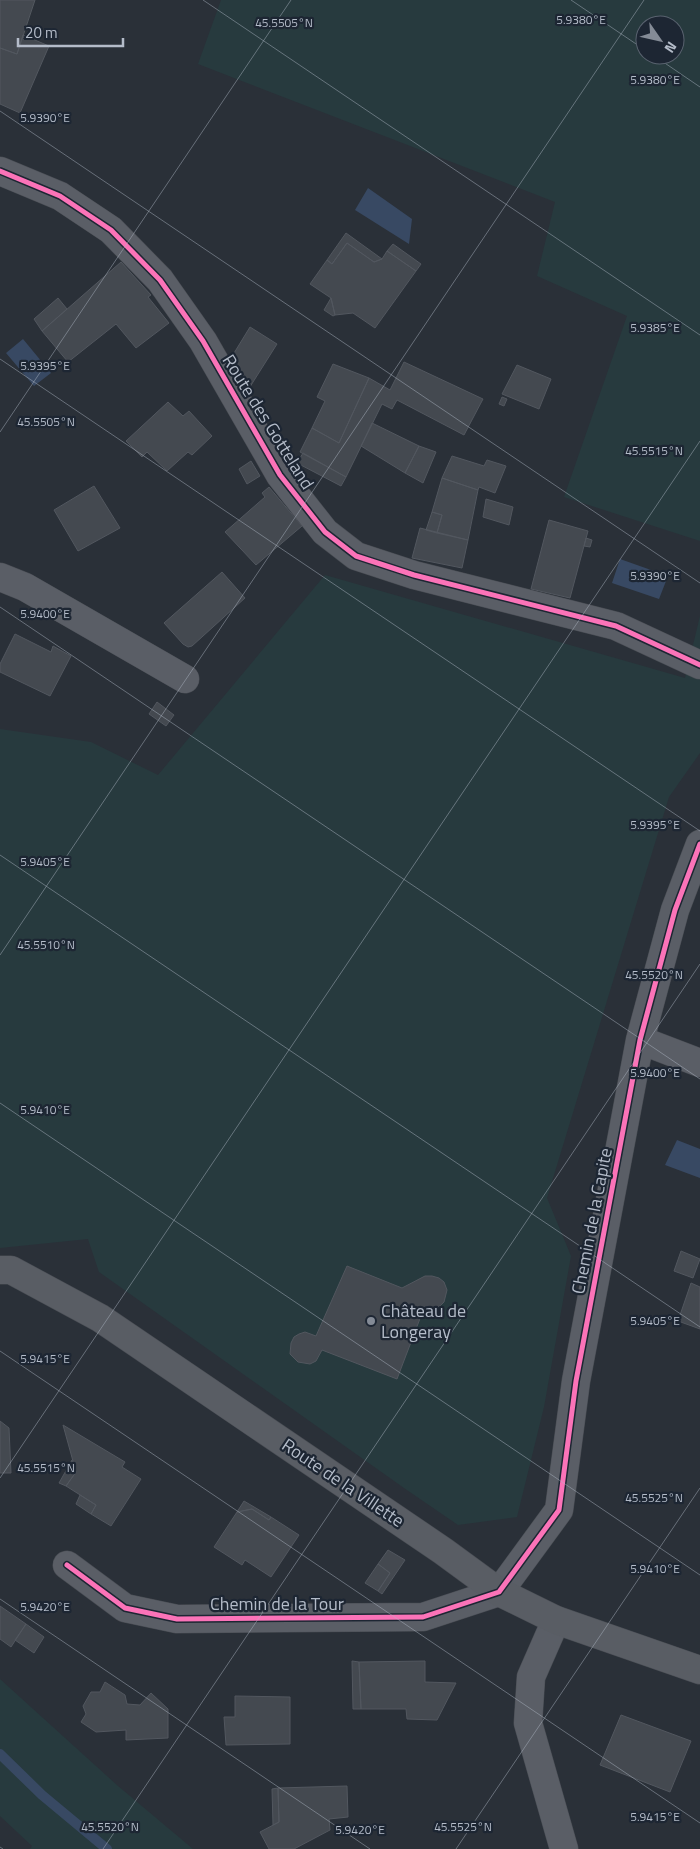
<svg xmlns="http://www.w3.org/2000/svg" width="700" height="1849" font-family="'Titillium Web',sans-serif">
<rect width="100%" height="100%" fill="#2a3038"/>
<path fill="#273a3e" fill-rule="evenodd" d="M 221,0 L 700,0 L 700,541 L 564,497 L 627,316 L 537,276 L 555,202 L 198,64 ZM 645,25 L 675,25 L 675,55 L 645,55 Z
M 325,575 L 685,678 L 700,616 L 700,753 L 669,797 L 547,1198 L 571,1256 L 544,1407 L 517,1517 L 458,1525 L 404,1488 L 99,1272 L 88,1239 L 0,1248 L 0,729 L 91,742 L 158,775 Z
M 0,1679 L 118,1786 L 193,1849 L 30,1849 L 32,1846 L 0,1816 Z"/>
<path fill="#384963" d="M 368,188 L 412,219 L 409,244 L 355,210 Z
M 23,339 L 51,373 L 34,386 L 6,353 Z
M 620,559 L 668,576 L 659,599 L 612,583 Z
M 677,1140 L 700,1149 L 700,1178 L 665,1165 Z"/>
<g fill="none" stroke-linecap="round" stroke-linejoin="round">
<path stroke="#384963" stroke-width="10" d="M 0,1754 L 42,1795 L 107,1849"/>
</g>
<path fill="#444950" stroke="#52575f" d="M 0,0 L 35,0 L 17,54 L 0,48 Z
M 23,35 L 49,46 L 20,113 L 0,104 L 0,48 L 17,54 Z
M 346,233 L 382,259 L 374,262 L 347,243 L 332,264 L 327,260 Z
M 347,243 L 374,262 L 382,259 L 387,251 L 416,271 L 375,328 L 353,313 L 335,315 L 331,298 L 310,284 L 327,260 L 332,264 Z
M 393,244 L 421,264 L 416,271 L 387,251 Z
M 121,262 L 151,295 L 148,297 L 169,323 L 136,348 L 116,324 L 68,362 L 42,331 Z
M 58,298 L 67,309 L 42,331 L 34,319 Z
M 331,298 L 335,315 L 333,316 L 324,310 Z
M 250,327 L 277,344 L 248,390 L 231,358 Z
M 404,362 L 483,399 L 464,435 L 397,400 L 392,409 L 382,404 L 346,477 L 300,452 L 312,428 L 339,443 L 369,378 L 390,390 Z
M 333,364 L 369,378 L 339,443 L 312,428 L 325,401 L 317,397 Z
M 517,365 L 551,379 L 539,409 L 502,394 Z
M 502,397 L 507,399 L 504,406 L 499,404 Z
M 168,402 L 183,416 L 189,411 L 212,436 L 192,455 L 188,452 L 167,471 L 147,452 L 142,457 L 126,441 Z
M 372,423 L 419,446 L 405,473 L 361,446 Z
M 419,446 L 436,452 L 423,483 L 405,473 Z
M 303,453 L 346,477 L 341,486 L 297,463 Z
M 452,456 L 484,466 L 487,460 L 506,466 L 495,493 L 479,487 L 478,490 L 442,478 Z
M 251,461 L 260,476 L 247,484 L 239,469 Z
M 442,478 L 478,490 L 468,540 L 437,533 L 442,515 L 432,512 Z
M 94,486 L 120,528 L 78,551 L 54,510 Z
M 269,487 L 302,526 L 256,565 L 225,532 L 265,497 L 262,493 Z
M 486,499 L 513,507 L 509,525 L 483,517 Z
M 432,512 L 442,515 L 437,533 L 426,530 Z
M 549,520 L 588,531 L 570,598 L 531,589 Z
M 420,528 L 468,540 L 462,568 L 412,558 Z
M 586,538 L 592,540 L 590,547 L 584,546 Z
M 222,572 L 245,598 L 192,646 L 188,647 L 183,644 L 164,623 Z
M 15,634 L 51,652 L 53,646 L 71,656 L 50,696 L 0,672 L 0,664 Z
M 157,702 L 174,715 L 166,726 L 149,714 Z
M 681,1251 L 700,1259 L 693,1278 L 674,1271 Z
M 347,1266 L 402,1288 L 425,1276 L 432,1276 L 439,1278 L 444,1282 L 447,1290 L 444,1302 L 440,1306 L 429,1309 L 424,1308 L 397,1379 L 322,1350 L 316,1361 L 310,1364 L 298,1362 L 290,1354 L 291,1343 L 294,1337 L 299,1334 L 305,1332 L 316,1336 Z
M 691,1283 L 700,1287 L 700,1329 L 678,1321 Z
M 0,1421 L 9,1428 L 11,1473 L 0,1473 Z
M 63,1425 L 125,1462 L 122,1467 L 141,1479 L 111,1526 L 91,1514 L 96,1505 L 66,1486 L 76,1472 Z
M 72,1460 L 76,1472 L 66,1486 L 59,1483 Z
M 80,1495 L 96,1505 L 91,1514 L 76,1504 Z
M 244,1501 L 271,1517 L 269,1520 L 252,1509 L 237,1512 Z
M 252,1509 L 269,1520 L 271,1517 L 299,1535 L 271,1577 L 245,1560 L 242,1565 L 214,1547 L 237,1512 Z
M 388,1550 L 405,1560 L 382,1594 L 378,1591 L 390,1573 L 378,1564 Z
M 378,1564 L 390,1573 L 378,1591 L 365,1583 Z
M 0,1606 L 26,1624 L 11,1647 L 0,1639 Z
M 26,1624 L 44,1637 L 34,1653 L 15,1640 Z
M 352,1661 L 359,1662 L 361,1709 L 353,1709 Z
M 425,1661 L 425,1682 L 456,1683 L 437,1720 L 407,1719 L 406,1709 L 361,1709 L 359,1662 Z
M 105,1682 L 125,1695 L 127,1704 L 140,1705 L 151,1693 L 168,1709 L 168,1738 L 126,1740 L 126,1730 L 96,1732 L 81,1722 L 86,1714 L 83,1706 L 91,1692 L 100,1692 Z
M 235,1696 L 290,1697 L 290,1744 L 226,1745 L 224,1717 L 235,1717 Z
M 621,1715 L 691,1741 L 670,1792 L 600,1765 Z
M 347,1786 L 348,1817 L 329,1819 L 330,1830 L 294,1849 L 269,1849 L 260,1832 L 279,1822 L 278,1788 Z
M 278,1788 L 279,1822 L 273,1825 L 272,1789 Z"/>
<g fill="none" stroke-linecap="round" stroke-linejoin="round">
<defs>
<path id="street" d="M 0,171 L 60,196 L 111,230 L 160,280 L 203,341 L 280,475 L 325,532 L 356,556 L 414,575 L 616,626 L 700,665
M 0,577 L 25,587 L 185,679
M 640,1040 L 700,1063
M 67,1565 L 125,1608 L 177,1619 L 423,1617 L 499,1592 L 559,1510 L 576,1381 L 640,1040 L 675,910 L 700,844
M 556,1620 L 531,1677 L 528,1723 L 564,1849"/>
<path id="secondary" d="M 0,1270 L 11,1270 L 100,1318 L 443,1551 L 499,1592 L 556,1620 L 700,1670"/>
</defs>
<use href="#street" stroke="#484c53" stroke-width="29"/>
<use href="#secondary" stroke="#484c53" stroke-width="29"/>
<use href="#street" stroke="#5a5e66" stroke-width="28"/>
<use href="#secondary" stroke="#595d64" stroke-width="28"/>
<defs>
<path id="cycleway" d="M 0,171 L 60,196 L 111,230 L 160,280 L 203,341 L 280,475 L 325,532 L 356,556 L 414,575 L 616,626 L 700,665
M 67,1565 L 125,1608 L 177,1619 L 423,1617 L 499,1592 L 559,1510 L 576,1381 L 640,1040 L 675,910 L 700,844"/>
</defs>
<use href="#cycleway" stroke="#1d2633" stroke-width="8"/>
<use href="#cycleway" stroke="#fb73b8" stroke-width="5"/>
</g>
<path fill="none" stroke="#b4bcc9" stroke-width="1" stroke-opacity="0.45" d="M 203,0 L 700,335M 571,0 L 645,50M 653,55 L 700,87M 0,111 L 700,583M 0,359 L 700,831M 0,432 L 291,0M 0,607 L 700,1079M 0,855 L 700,1327M 0,955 L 644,0M 0,1103 L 700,1575M 0,1351 L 700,1823M 0,1478 L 700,441M 0,1599 L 370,1849M 0,1847 L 3,1849M 103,1849 L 700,964M 456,1849 L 700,1488"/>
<circle fill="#848b96" stroke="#1d2633" stroke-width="2" cx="371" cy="1321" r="5"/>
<g text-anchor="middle" stroke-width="4.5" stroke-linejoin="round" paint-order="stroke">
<g font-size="18" fill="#b4bcc9" stroke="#1d2633">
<text transform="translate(268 422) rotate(58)" y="6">Route des Gotteland</text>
<text transform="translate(592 1221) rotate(-79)" y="6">Chemin de la Capite</text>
<text transform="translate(343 1483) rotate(34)" y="6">Route de la Villette</text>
<text x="277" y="1610">Chemin de la Tour</text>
</g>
<g font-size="18" fill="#b4bcc9" stroke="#1d2633" text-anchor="start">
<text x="381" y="1317">Château de<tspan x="381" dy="21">Longeray</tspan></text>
</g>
</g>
<g font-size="12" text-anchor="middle" fill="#b4bcc9" stroke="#1d2633" stroke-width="4.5" stroke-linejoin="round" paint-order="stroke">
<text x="581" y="24">5.9380°E</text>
<text x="284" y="27">45.5505°N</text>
<text x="655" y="84">5.9380°E</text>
<text x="45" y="122">5.9390°E</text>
<text x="655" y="332">5.9385°E</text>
<text x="45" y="370">5.9395°E</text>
<text x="46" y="426">45.5505°N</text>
<text x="654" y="455">45.5515°N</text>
<text x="655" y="580">5.9390°E</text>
<text x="45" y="618">5.9400°E</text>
<text x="655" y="829">5.9395°E</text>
<text x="45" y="866">5.9405°E</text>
<text x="46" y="949">45.5510°N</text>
<text x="654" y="979">45.5520°N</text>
<text x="655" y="1077">5.9400°E</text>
<text x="45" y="1114">5.9410°E</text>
<text x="655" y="1325">5.9405°E</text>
<text x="45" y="1363">5.9415°E</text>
<text x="46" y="1472">45.5515°N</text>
<text x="654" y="1502">45.5525°N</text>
<text x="655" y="1573">5.9410°E</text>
<text x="45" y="1611">5.9420°E</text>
<text x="655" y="1821">5.9415°E</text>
<text x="110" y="1831">45.5520°N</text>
<text x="463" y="1831">45.5525°N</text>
<text x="360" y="1834">5.9420°E</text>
</g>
<g transform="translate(660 40) rotate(124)"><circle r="24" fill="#1d2633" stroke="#59626f"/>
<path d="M0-4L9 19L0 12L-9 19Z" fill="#848b96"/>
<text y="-8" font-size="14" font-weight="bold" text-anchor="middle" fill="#b4bcc9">N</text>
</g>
<path d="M18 38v8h105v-8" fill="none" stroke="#b4bcc9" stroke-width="2.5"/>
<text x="25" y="38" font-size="15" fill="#b4bcc9" stroke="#1d2633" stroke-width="4" paint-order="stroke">20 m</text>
</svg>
